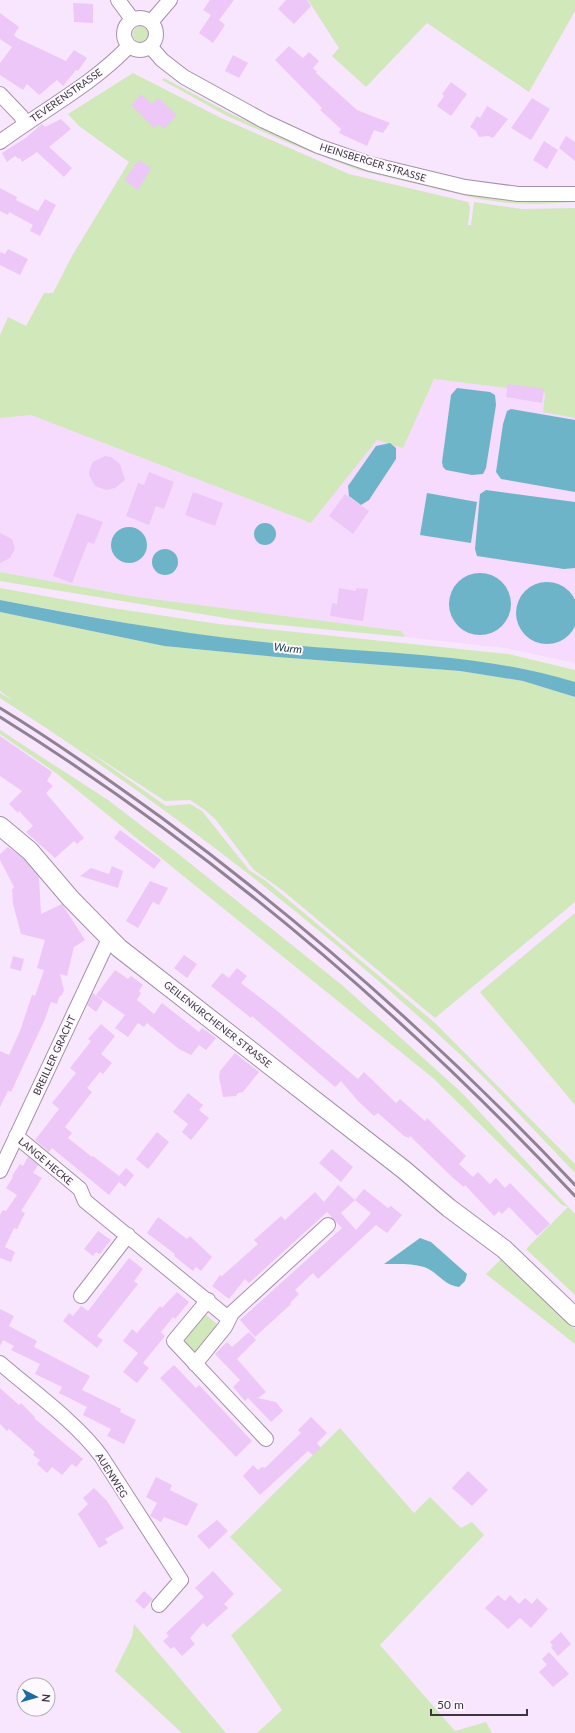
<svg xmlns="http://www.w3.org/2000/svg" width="575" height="1733" font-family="Lato,sans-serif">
<rect width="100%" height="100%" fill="#f8e6fe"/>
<path fill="#f6dbfe" d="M 434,379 L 545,393 L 543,412 L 575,418 L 575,663 L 505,648 L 405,637 L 400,631 L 137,597 L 0,572 L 0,418 L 31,415 L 311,523 L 377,440 L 403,447 Z"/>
<path fill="#d0e8ba" d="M 308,0 L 575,0 L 575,11 L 529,92 L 427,23 L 366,87 L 332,56 L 339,48 Z
M133 34a8 8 0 1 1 16 0a8 8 0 1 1-16 0Z
M 133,73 L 221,118 L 349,174 L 468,202 L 470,207 L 468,225 L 471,225 L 474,202 L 522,209 L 575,208 L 575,418 L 543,412 L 545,393 L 434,379 L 403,448 L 377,440 L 311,523 L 31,415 L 0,418 L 0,335 L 8,317 L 26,326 L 44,293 L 53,293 L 72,256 L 129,162 L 79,126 L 68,114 Z
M 164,78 L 231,114 L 297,144 L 360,168 L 481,197 L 515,201 L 575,199 L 575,202 L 538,204 L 508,203 L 479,199 L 358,170 L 293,145 L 227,116 L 162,80 Z
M 0,572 L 137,597 L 401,631 L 405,637 L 250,622 L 0,581 Z
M 0,588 L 105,607 L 219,624 L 508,654 L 575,670 L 575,682 L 525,669 L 492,664 L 273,644 L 176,632 L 0,600 Z
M 0,612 L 164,646 L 277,657 L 460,671 L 523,681 L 575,697 L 575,902 L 435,1018 L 282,890 L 254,870 L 216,820 L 205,810 L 190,800 L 165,801 L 82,747 L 166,806 L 190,804 L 202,811 L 249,870 L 266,881 L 435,1023 L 575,1164 L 575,1173 C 530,1126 486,1077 438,1034 C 302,910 155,797 0,698 L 0,693 L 14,701 L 0,691 Z
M 0,730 L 108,800 L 176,852 L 343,986 L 461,1092 L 575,1214 L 575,1295 L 526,1249 L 568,1207 L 562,1205 L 433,1078 L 56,773 L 0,734 Z
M 575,913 L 575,1105 L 480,992 Z
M 502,1258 L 575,1329 L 575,1344 L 486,1274 Z
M 205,1314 L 219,1326 L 212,1337 L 209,1335 L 207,1337 L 210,1340 L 204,1347 L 196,1352 C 188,1349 185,1347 185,1339 Z
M 340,1428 L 414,1513 L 430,1497 L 461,1528 L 472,1522 L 484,1535 L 380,1645 L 455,1731 L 486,1722 L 492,1733 L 257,1733 L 282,1710 L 231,1635 L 282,1590 L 230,1537 Z
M 134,1624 L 226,1733 L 182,1733 L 115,1671 L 132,1637 Z"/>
<path fill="#6eb4c8" d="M 457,388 L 490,392 L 495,395 L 496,405 L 486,468 L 483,474 L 472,475 L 446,470 L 443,467 L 442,462 L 451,395 Z
M 511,409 L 575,420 L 575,492 L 501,479 L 496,472 L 503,424 L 507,411 Z
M 390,443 L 396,448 L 396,459 L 369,500 L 361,505 L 349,496 L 348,486 L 376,446 Z
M 486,490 L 575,502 L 575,568 L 564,569 L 477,556 L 475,549 L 480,494 Z
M 427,493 L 477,502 L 471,543 L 420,535 Z
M254 534a11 11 0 1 1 22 0a11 11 0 1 1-22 0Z
M111 545a18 18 0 1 1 36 0a18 18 0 1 1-36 0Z
M152 562a13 13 0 1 1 26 0a13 13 0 1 1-26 0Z
M449 604a31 31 0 1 1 62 0a31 31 0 1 1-62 0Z
M516 613a31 31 0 1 1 62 0a31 31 0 1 1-62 0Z
M 0,600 C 90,617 181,634 272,643 C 373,654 478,652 575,682 L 575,697 L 523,681 L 460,671 L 277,657 L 164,646 L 0,612 Z
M 420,1238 L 431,1242 L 467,1274 L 465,1281 L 459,1287 C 443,1285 438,1272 424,1267 C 411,1263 397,1264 384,1264 Z"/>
<path fill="#ecc7f8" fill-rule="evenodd" d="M 210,0 L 234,0 L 219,20 L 225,25 L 213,43 L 199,33 L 211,15 L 203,10 Z
M 286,0 L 307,0 L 311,6 L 294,24 L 278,9 Z
M 73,3 L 93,4 L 93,23 L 74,22 Z
M 0,13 L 19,27 L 14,35 L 17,38 L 66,61 L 74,50 L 87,58 L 78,71 L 76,70 L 63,86 L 57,80 L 39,95 L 27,84 L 23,90 L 0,75 L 0,63 L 12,47 L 0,39 Z
M 289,46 L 303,58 L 309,52 L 319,61 L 313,68 L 317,72 L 316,73 L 357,110 L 390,123 L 383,133 L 374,130 L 367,146 L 339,133 L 341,129 L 320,110 L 322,108 L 275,60 Z
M 233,55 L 248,63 L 239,78 L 225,71 Z
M 451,82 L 467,94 L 451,116 L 437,106 L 444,96 L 442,94 Z
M 141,94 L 152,104 L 158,98 L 177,115 L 164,129 L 158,124 L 154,128 L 131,105 Z
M 532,98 L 550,109 L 531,140 L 511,128 Z
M 487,106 L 508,119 L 493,138 L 488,136 L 479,137 L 476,131 L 470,127 L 477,116 L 480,118 Z
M 61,119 L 71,129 L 49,147 L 72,168 L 64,177 L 37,152 L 22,162 L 20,158 L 19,159 L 15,156 L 7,162 L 2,153 L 27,137 L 42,124 L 45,127 Z
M 566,136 L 575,142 L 575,161 L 559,148 Z
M 544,141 L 558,150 L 547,169 L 533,160 Z
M 139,160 L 151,168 L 138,190 L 124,180 Z
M 0,188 L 17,197 L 16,200 L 38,211 L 45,199 L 56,205 L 40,236 L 30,231 L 33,225 L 9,212 L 8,215 L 0,211 Z
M 8,249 L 28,259 L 20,275 L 0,265 L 0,252 L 5,254 Z
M 508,384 L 544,389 L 542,403 L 506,397 Z
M 105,456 L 111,457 L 120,464 L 125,480 L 115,488 L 106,490 L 95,486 L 89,475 L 90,469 L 93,462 Z
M 149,472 L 174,482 L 164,509 L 156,506 L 149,525 L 126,516 L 138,483 L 144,485 Z
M 193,492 L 223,503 L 215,526 L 185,515 Z
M 345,494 L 369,511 L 353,534 L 329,516 Z
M 77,513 L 103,522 L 94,544 L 88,542 L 72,583 L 53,576 Z
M 0,533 L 12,539 L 15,549 L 10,558 L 0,563 Z
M 339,588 L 356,591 L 356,588 L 368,589 L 363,621 L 330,616 L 332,603 L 337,604 Z
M 0,736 L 52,772 L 47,781 L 53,786 L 46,793 L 84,838 L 77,844 L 74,841 L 55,858 L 26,832 L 33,826 L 19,811 L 18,813 L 9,804 L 22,791 L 0,776 Z
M 120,830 L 161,860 L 154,869 L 114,838 Z
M 8,847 L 23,858 L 39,877 L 41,914 L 62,904 L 85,940 L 74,947 L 67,976 L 60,974 L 64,990 L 62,995 L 59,997 L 57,1004 L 51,1002 L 45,1019 L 11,1092 L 8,1091 L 0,1107 L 0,1051 L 9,1055 L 20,1031 L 32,995 L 35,996 L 44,970 L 37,968 L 45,940 L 21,934 L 13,904 L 12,890 L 14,887 L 0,860 L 0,854 Z
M 112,866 L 123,871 L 118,888 L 80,876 L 91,868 L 109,874 Z
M 150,881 L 168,888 L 159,905 L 153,902 L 138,928 L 126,921 Z
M 184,955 L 197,964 L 187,978 L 174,968 Z
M 13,956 L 24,959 L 21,971 L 10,968 Z
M 237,968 L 247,976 L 241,983 L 276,1010 L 358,1079 L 364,1072 L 396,1103 L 400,1099 L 425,1121 L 427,1118 L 466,1156 L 459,1164 L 473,1177 L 478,1172 L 490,1184 L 496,1178 L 505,1188 L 510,1183 L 550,1224 L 537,1236 L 509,1207 L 502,1214 L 499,1211 L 494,1216 L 465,1185 L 464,1187 L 453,1178 L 410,1136 L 409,1138 L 404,1136 L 378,1113 L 374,1116 L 358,1101 L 341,1081 L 335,1087 L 252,1016 L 251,1018 L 211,986 L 222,973 L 229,978 Z
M 115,970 L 128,979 L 131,976 L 143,985 L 139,991 L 141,993 L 137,1000 L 154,1014 L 162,1003 L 199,1032 L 202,1028 L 216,1038 L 206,1050 L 199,1045 L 191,1055 L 179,1049 L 147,1023 L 144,1027 L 138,1023 L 128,1037 L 115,1028 L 125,1015 L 96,995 Z
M 93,993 L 103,1001 L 96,1012 L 87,1005 Z
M 101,1024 L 115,1036 L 101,1054 L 112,1063 L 103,1074 L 100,1072 L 87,1088 L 92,1092 L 65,1127 L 72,1133 L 68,1138 L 92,1157 L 93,1156 L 119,1176 L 126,1168 L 134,1175 L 125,1187 L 119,1182 L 109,1195 L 52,1148 L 49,1152 L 35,1140 L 59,1109 L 52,1103 L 76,1073 L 70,1068 L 91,1041 L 88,1039 Z
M 235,1053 L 259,1072 L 243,1092 L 238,1093 L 236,1096 L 223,1097 L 219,1077 L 220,1071 Z
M 188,1093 L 203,1105 L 199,1110 L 209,1118 L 191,1140 L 182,1132 L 188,1124 L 173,1112 Z
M 157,1132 L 169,1142 L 148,1169 L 136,1159 Z
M 332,1149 L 353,1167 L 341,1182 L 319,1163 Z
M 28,1157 L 38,1165 L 33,1173 L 42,1178 L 21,1211 L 25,1213 L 17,1229 L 14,1228 L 5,1247 L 15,1252 L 11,1262 L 0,1258 L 0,1215 L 3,1210 L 6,1211 L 17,1195 L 6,1188 L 13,1177 L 12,1176 L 20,1164 L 23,1166 Z
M 338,1185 L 355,1200 L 364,1189 L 388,1208 L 391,1206 L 402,1215 L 387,1233 L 376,1225 L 318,1279 L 313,1273 L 295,1290 L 299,1294 L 290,1303 L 291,1304 L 255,1337 L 240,1320 L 342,1228 L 334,1220 L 327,1212 L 249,1283 L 245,1279 L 229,1299 L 212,1286 L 220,1275 L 222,1276 L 258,1244 L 254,1240 L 281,1216 L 285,1220 L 315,1192 L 324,1202 ZM 355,1200 L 371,1213 L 356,1230 L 341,1213 Z
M 158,1217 L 187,1239 L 190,1236 L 212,1257 L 201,1271 L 196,1267 L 193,1271 L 174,1256 L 175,1254 L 147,1233 Z
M 98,1231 L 111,1240 L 100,1254 L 96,1252 L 93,1256 L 84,1249 Z
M 129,1258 L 143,1269 L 134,1281 L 138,1284 L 97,1336 L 103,1340 L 97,1348 L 63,1321 L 69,1313 L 73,1316 L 81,1306 L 88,1311 Z
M 177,1292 L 189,1302 L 175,1319 L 173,1317 L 161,1332 L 165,1336 L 143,1363 L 149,1368 L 137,1383 L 123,1372 L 138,1353 L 123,1341 L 132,1329 L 137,1333 L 160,1306 L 162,1308 Z
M 0,1309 L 14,1316 L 9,1326 L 37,1341 L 34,1347 L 90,1376 L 82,1390 L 121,1409 L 120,1412 L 136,1420 L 124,1444 L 107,1436 L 111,1429 L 83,1415 L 87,1407 L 59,1393 L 62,1387 L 35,1374 L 40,1364 L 11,1350 L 14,1346 L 3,1340 L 0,1346 Z
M 249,1332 L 256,1340 L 237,1359 L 266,1392 L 258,1398 L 276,1402 L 283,1411 L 271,1422 L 248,1398 L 245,1401 L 233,1387 L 240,1380 L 215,1354 L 227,1342 L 232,1347 Z
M 174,1365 L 196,1388 L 199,1385 L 252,1441 L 236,1457 L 160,1378 Z
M 0,1388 L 19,1405 L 21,1403 L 35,1417 L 34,1418 L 83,1459 L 76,1467 L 72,1464 L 62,1475 L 52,1467 L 47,1473 L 37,1464 L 40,1460 L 33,1455 L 35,1452 L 9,1429 L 7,1431 L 0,1424 Z
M 311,1417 L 327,1433 L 317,1443 L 321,1448 L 313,1455 L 308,1451 L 260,1495 L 243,1476 L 253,1465 L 258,1470 L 262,1467 L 265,1468 L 301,1433 L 298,1430 Z
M 468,1471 L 488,1490 L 472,1506 L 452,1488 Z
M 156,1477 L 172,1485 L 170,1490 L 198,1504 L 187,1526 L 164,1517 L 161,1522 L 150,1516 L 157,1503 L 146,1497 Z
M 94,1488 L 107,1501 L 124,1528 L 105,1539 L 108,1543 L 99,1548 L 78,1514 L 88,1504 L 83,1498 Z
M 217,1520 L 228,1531 L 209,1549 L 197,1536 Z
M 213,1571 L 234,1594 L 224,1604 L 228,1608 L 207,1627 L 203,1623 L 190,1638 L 195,1644 L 182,1656 L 174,1647 L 171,1649 L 163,1641 L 169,1636 L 166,1633 L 204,1597 L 195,1588 Z
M 144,1591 L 153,1599 L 144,1609 L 135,1601 Z
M 498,1595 L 505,1601 L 510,1595 L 519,1604 L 525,1598 L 532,1604 L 537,1598 L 548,1609 L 531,1628 L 520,1618 L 508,1629 L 485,1608 Z
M 561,1632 L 571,1644 L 558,1656 L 551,1647 L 553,1646 L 550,1642 Z
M 549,1652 L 569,1674 L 553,1687 L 539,1672 L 547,1665 L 542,1659 Z"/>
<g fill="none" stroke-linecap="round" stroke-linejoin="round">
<defs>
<path id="minor" d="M 118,0 L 132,19
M124 34a16 16 0 1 1 32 0a16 16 0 1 1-32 0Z
M 151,22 L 170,0
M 150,46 L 162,60 L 184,77 L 264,121 L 318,146 L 370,164 L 465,187 L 518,194 L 575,194
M 0,94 L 21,116 L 25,124
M 0,142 C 43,110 92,85 129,46
M 16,1136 L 80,1189 L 85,1201 L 228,1318
M 0,1171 L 109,939
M 81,1296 L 128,1235
M 208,1300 L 174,1341 L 266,1439
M 0,1363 C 31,1390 77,1423 101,1456 L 181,1580 L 159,1605
M 195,1364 L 225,1327 L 232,1313 L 328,1225"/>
<path id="major" d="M 0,826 L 30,851 L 71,899 L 119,948 L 403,1169 L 449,1208 L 504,1249 L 575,1317"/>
</defs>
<use href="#minor" stroke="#a590ab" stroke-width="16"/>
<use href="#major" stroke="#a590ab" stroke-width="20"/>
<use href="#minor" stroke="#fff" stroke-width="14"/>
<use href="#major" stroke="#fff" stroke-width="18"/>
<path stroke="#8f8292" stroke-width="3" d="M 0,708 C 56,742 109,780 162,818 C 311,928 448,1050 575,1185
M 0,717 C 213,850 404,1014 575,1196"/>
</g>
<g text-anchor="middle" stroke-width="4" stroke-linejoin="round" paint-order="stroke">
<g font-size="10" fill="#3e3540" stroke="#fdf9ff">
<text transform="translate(66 95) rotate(-35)" y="4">TEVERENSTRASSE</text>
<text transform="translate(373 162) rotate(17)" y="4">HEINSBERGER STRASSE</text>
<text transform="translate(218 1024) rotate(38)" y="4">GEILENKIRCHENER STRASSE</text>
<text transform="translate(54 1055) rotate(-65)" y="4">BREILLER GRACHT</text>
<text transform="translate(46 1161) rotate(40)" y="4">LANGE HECKE</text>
<text transform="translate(112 1475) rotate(58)" y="4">AUENWEG</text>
</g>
<g font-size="11" font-style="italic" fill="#153741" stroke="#fdf9ff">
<text transform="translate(288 648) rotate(6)" y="4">Wurm</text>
</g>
</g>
<g transform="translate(36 1697) rotate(96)"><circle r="19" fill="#fdf9ff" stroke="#b1abb3"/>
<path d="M0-3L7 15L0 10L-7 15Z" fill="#1e6c9e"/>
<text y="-6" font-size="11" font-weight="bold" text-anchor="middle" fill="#3e3540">N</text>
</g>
<path d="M431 1709v6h96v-6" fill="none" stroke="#3e3540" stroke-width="2"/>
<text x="437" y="1709" font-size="12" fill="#3e3540" stroke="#fdf9ff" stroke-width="3" paint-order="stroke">50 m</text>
</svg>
